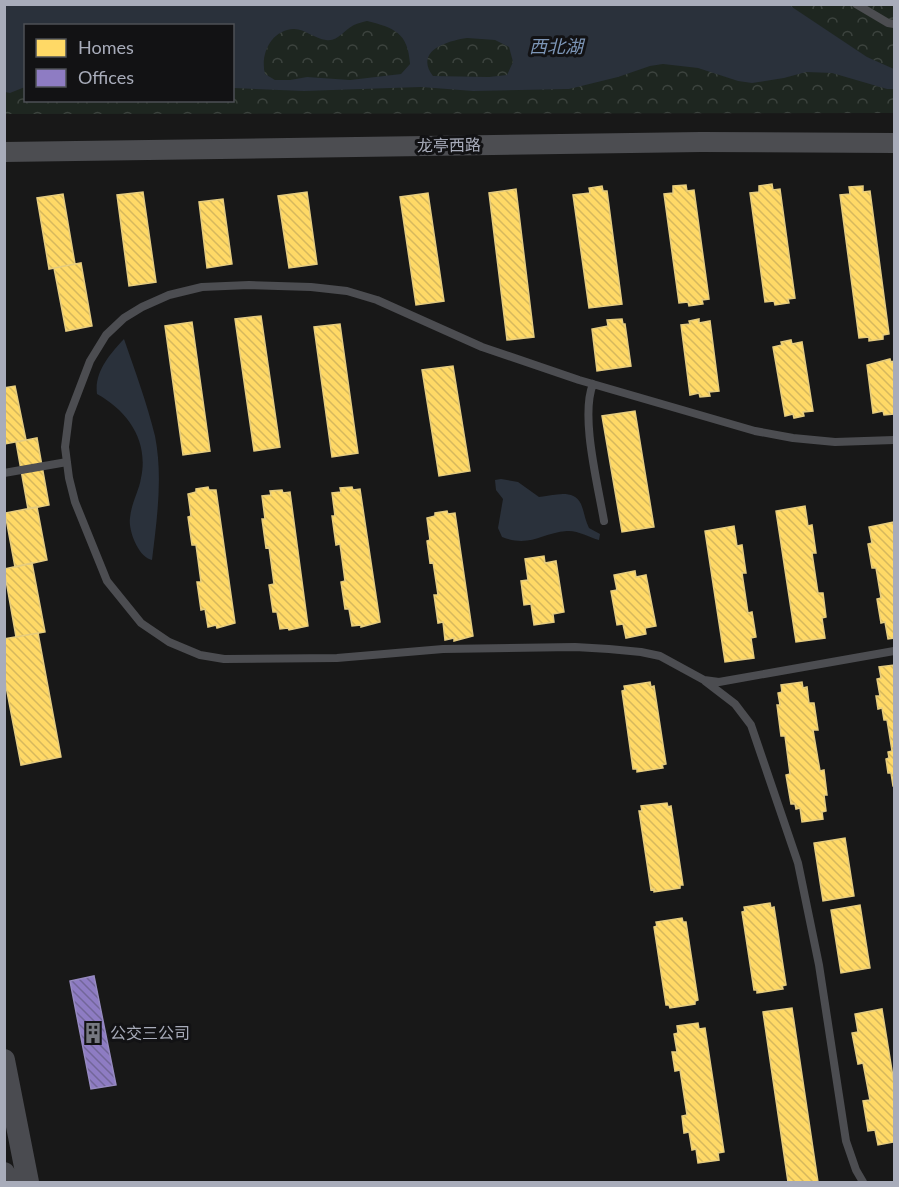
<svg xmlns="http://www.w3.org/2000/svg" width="899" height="1187" font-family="Lato,'Noto Sans SC',sans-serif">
<defs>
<pattern id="park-crowns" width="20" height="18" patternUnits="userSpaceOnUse" patternTransform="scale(1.5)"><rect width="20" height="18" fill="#1e2620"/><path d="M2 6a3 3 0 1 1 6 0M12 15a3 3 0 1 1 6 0" fill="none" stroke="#3c433e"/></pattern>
<pattern id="homes-back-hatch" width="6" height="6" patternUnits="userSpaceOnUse" patternTransform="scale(1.5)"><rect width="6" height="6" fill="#ffd966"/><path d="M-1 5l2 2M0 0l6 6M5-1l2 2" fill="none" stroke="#d6b85d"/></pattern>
<pattern id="offices-back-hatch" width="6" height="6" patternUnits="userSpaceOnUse" patternTransform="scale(1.5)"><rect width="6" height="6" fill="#8e7cc3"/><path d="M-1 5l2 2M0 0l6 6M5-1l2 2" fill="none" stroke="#726699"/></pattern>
</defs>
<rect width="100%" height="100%" fill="#181818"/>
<path fill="url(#park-crowns)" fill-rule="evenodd" d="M 4,5 L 894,5 L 894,113 L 5,114 ZM 26,26 L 232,26 L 232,100 L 26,100 Z"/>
<path fill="#2a313b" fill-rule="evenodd" d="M 5,4 L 789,5 L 867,57 L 894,69 L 894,89 L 887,89 L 832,73 L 806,72 L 784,78 L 752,83 L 738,81 L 698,68 L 663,64 L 650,66 L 618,77 L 569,89 L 473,91 L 421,87 L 304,91 L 233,88 L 232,26 L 26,26 L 25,87 L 10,93 L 5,92 ZM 367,21 C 395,28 408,33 410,64 L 401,74 L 350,80 L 307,77 L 290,80 L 275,80 L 265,74 C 260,54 271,30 294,29 C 305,29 315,39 326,40 C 338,42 344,30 354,25 C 358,23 363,22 367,21 ZM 467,38 L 495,40 L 509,47 L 513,62 L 507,75 L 489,77 L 433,76 C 414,51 447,41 467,38 Z
M 124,339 C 135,371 147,403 155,436 C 163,476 157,519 152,560 C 139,558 128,531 130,518 C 131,504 139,491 141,478 C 149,441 128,411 97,394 C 94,372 110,354 124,339 Z
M 501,479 L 518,482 L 539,497 C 553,496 573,488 581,504 C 584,511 585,520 589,528 L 600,534 L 599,540 C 589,537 577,530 567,531 C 541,533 530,548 502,537 L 498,528 L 503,499 L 496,490 L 495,480 Z"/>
<path fill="url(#homes-back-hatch)" stroke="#e5cc7f" stroke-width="1.5" d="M 772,184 L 773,190 L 780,189 L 795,298 L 788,299 L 789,303 L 775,305 L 774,301 L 765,302 L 750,193 L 759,192 L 759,186 Z
M 686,185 L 687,191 L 694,190 L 709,299 L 702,300 L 703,304 L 689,306 L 688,302 L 679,303 L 664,194 L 673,193 L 673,186 Z
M 602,186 L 603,191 L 607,191 L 622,304 L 589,308 L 573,195 L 590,193 L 589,188 Z
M 863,186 L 863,192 L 870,191 L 889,334 L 883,335 L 883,339 L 869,341 L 869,337 L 859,338 L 840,195 L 850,194 L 849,187 Z
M 516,189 L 534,337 L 507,340 L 489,193 Z
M 143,192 L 156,282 L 129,286 L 117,195 Z
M 307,192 L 317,264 L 289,268 L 278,196 Z
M 428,193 L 444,301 L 416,305 L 400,197 Z
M 63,194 L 75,264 L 49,269 L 37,198 Z
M 223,199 L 232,264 L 207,268 L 199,202 Z
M 81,263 L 92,326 L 66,331 L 54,268 Z
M 261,316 L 280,447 L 254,451 L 235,319 Z
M 622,319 L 623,324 L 625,324 L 631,366 L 597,371 L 592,329 L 608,326 L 607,320 Z
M 699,319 L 699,323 L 710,321 L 719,391 L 709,392 L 710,396 L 700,397 L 699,393 L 690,395 L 681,325 L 690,324 L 689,321 Z
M 192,322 L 210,451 L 183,455 L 165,326 Z
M 340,324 L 358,453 L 332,457 L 314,327 Z
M 791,340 L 792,344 L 802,342 L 813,411 L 803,412 L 804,416 L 794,418 L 793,414 L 785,416 L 773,347 L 782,345 L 781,342 Z
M 890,359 L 891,362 L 894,361 L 894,414 L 884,415 L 883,411 L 873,413 L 867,365 Z
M 453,366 L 470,471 L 439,476 L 422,370 Z
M 15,386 L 26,440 L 4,444 L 4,388 Z
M 635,411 L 654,527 L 622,532 L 602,416 Z
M 37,438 L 49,505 L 28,509 L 16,442 Z
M 208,487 L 209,490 L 216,490 L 235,623 L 217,628 L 216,625 L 208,627 L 205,609 L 201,610 L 197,582 L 201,582 L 196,545 L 192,545 L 188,517 L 191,516 L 188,494 L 196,492 L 196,489 Z
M 352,487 L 353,490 L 360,489 L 380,622 L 361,627 L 361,625 L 352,626 L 349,609 L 345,609 L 341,582 L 345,581 L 340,544 L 336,545 L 332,516 L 335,516 L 332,493 L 341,492 L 340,488 Z
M 282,490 L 283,493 L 290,492 L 308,626 L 289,630 L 288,628 L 280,629 L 277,612 L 273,612 L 269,585 L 274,584 L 269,547 L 266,548 L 262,519 L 265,519 L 262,496 L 271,495 L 270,491 Z
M 805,506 L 808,526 L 812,525 L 816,553 L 812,553 L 818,593 L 823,593 L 826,617 L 822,618 L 825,638 L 796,642 L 776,511 Z
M 37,507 L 47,560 L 15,567 L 5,513 Z
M 447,511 L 448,514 L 455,513 L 473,636 L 454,641 L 454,638 L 445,640 L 443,622 L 438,623 L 434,595 L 438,595 L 433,562 L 430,563 L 427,541 L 430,540 L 427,518 L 435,516 L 435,513 Z
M 894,522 L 894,638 L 888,639 L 885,622 L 881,623 L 877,599 L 881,598 L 876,568 L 872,568 L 868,544 L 872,543 L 869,527 Z
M 734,526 L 737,546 L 742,545 L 746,573 L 742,573 L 748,613 L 752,612 L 756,637 L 751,638 L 754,658 L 725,662 L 705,531 Z
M 544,556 L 545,563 L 556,561 L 564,612 L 553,614 L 554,622 L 534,625 L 531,604 L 524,605 L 521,581 L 528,580 L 525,559 Z
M 32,563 L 45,632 L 16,637 L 4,569 Z
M 635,571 L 636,577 L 646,575 L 656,626 L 645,628 L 646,634 L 626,638 L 623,624 L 617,625 L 611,591 L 617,590 L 614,575 Z
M 38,633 L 61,757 L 21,765 L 4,676 L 4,639 Z
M 894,665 L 894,786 L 893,786 L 891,773 L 888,773 L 886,759 L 889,758 L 888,752 L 892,751 L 887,720 L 884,720 L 882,708 L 878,709 L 876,696 L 880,696 L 877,679 L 881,678 L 879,667 Z
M 650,682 L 651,687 L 654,686 L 666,764 L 662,765 L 663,768 L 637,772 L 637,769 L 633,769 L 622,691 L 625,690 L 624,686 Z
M 802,682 L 803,688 L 807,687 L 809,703 L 814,703 L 818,730 L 813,730 L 820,771 L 824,770 L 827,795 L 824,795 L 826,811 L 822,812 L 823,819 L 802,822 L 800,808 L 796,809 L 795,804 L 791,804 L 786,775 L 790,774 L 785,736 L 781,736 L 777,705 L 780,705 L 778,693 L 782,692 L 781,685 Z
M 667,803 L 668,807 L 671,806 L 683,885 L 680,885 L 680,888 L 654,892 L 654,889 L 651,890 L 639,811 L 642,811 L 641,806 Z
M 845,838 L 854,896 L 823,901 L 814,843 Z
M 770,903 L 771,908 L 774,907 L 786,985 L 782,986 L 783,989 L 757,993 L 757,990 L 754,990 L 742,912 L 745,911 L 744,907 Z
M 860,905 L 870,968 L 841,973 L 831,910 Z
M 682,918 L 683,922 L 686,922 L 698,1000 L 695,1001 L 695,1004 L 670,1008 L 669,1005 L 666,1005 L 654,927 L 657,926 L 656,922 Z
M 792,1008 L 818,1182 L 788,1182 L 763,1012 Z
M 882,1009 L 894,1083 L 894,1142 L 878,1145 L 875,1130 L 868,1131 L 863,1101 L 870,1100 L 863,1063 L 858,1064 L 852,1033 L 858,1032 L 855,1014 Z
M 698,1023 L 699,1029 L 705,1028 L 724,1152 L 718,1153 L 719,1160 L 698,1163 L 696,1149 L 692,1150 L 689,1132 L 684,1133 L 682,1116 L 687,1115 L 680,1070 L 675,1071 L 672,1052 L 677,1052 L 674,1034 L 678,1033 L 677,1026 Z"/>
<path fill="url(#offices-back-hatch)" stroke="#968ac0" stroke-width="1.5" d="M 94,976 L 116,1085 L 91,1089 L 70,981 Z"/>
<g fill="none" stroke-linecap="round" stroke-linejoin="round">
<path stroke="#4c4d51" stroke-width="8" d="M 856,4 L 888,23 L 894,24
M 593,384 C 580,416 598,485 604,521
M 894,440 L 835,442 L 793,438 L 755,431 L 579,380 L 482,347 L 377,300 L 347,291 L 311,287 L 249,285 L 202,287 L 169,295 L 142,307 L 124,318 L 106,335 L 90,361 L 69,416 L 65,447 L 69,478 L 75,502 L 107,581 L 141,623 L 169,642 L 200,655 L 224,659 L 337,658 L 443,649 L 575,647 L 609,649 L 641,652 L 660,656 L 704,680 L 719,682 L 894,651
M 4,473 L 67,462
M 705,681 L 735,704 L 751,725 L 798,863 L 819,965 L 846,1141 L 856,1170 L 863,1182"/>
<path stroke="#4c4d51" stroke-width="20" d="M 4,152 L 701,142 L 894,143"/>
<path stroke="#4a4b50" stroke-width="22" d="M 4,1060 L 28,1182
M 4,1173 L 6,1182"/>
</g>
<defs>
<symbol id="building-bare" viewBox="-9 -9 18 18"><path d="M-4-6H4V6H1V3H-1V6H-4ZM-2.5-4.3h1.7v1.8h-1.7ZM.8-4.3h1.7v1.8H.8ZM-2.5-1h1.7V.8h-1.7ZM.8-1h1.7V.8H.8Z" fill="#767881" stroke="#121214" stroke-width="2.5" paint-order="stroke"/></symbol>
</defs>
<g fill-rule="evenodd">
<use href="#building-bare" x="78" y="1018" width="30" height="30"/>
</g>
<g text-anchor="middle" stroke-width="6" stroke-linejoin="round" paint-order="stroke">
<g font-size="16" fill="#a8acba" stroke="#121214">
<text transform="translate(449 145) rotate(-1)" y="6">龙亭西路</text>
</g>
<g font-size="16" fill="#a8acba" stroke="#121214" text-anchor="start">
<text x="110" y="1039">公交三公司</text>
</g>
<g font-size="18" font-style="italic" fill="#7d96b7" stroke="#121214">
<text x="556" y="53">西北湖</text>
</g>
</g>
<rect width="899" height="1187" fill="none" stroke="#a8acba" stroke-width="12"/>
<rect x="24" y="24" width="210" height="78" fill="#121214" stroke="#4e5056" stroke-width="1.5"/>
<rect x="36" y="39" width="30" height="18" fill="#ffd966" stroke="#4e5056" stroke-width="1.5"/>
<text x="78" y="54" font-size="18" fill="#a8acba">Homes</text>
<rect x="36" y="69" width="30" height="18" fill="#8e7cc3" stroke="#4e5056" stroke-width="1.5"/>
<text x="78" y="84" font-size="18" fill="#a8acba">Offices</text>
</svg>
